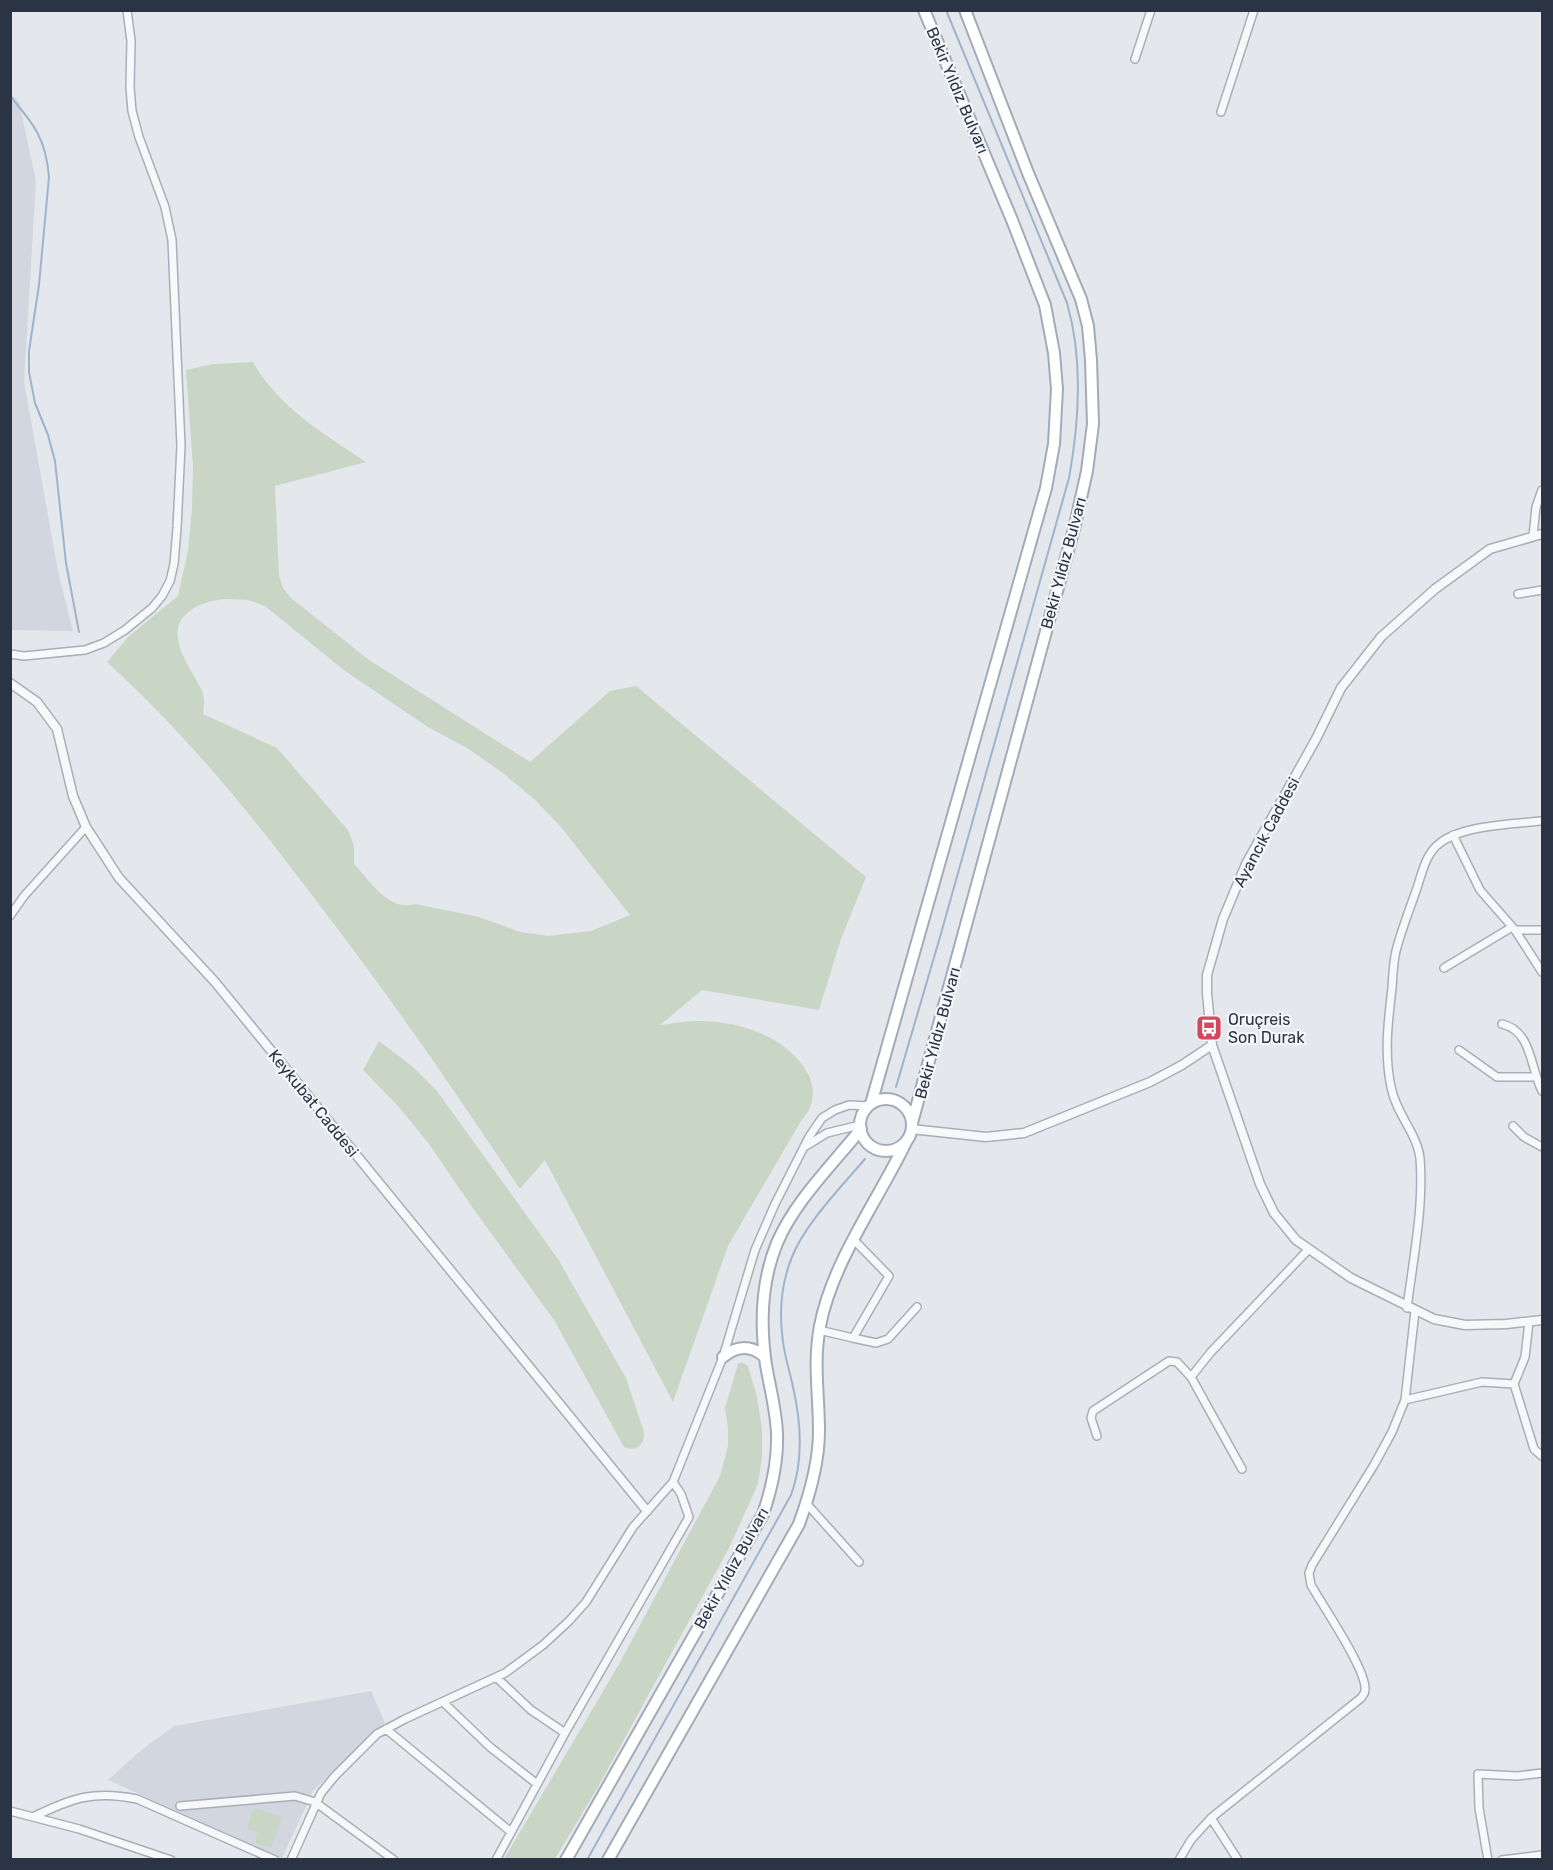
<svg xmlns="http://www.w3.org/2000/svg" width="1553" height="1870" font-family="Rubik,sans-serif">
<rect width="100%" height="100%" fill="#e4e7ec"/>
<path fill="#d2d6de" d="M 10,93 L 19,102 L 36,181 L 24,382 L 58,571 L 73,631 L 11,630 Z
M 371,1691 L 385,1723 L 313,1791 L 282,1858 L 108,1780 L 140,1751 L 174,1726 Z"/>
<path fill="#c9d6c5" fill-rule="evenodd" d="M 253,362 C 279,408 323,433 366,462 L 275,486 L 279,576 L 283,588 L 291,598 L 369,660 L 530,762 L 610,691 L 636,686 L 866,877 L 841,939 L 819,1010 L 702,990 L 660,1025 C 671,1024 684,1021 696,1021 C 737,1020 788,1036 808,1074 C 817,1091 813,1108 801,1121 L 728,1246 L 673,1402 L 545,1160 L 520,1189 C 457,1094 393,1001 324,911 C 256,820 191,739 107,662 L 129,636 L 178,596 L 188,551 L 192,508 L 193,467 L 186,370 L 213,364 ZM 227,599 L 248,600 L 265,606 L 345,671 L 428,727 L 467,748 L 503,773 L 535,800 L 561,827 L 630,915 L 591,931 L 548,936 L 520,932 L 479,917 L 415,904 C 389,912 370,881 354,864 L 354,846 L 348,830 L 277,748 L 203,714 C 204,706 205,699 202,691 C 193,670 164,637 185,615 C 196,604 212,600 227,599 Z
M 379,1041 L 413,1067 L 437,1091 L 558,1259 L 626,1378 L 644,1432 C 645,1445 636,1452 624,1447 L 554,1320 L 470,1204 L 429,1144 L 398,1106 L 363,1070 Z
M 741,1362 L 748,1366 L 757,1397 L 762,1429 L 762,1457 L 758,1484 L 729,1548 L 598,1787 L 555,1859 L 504,1859 L 618,1666 L 720,1476 L 728,1446 L 728,1427 L 725,1408 L 738,1364 Z
M 254,1808 L 282,1817 L 271,1848 L 255,1843 L 258,1833 L 247,1829 Z"/>
<g fill="none" stroke-linecap="round" stroke-linejoin="round">
<path stroke="#9fb4cc" stroke-width="2" d="M 10,96 C 34,124 46,139 49,177 L 39,285 L 29,351 L 29,372 L 35,403 L 48,435 L 55,461 L 66,563 L 79,632
M 896,1087 L 940,937 L 1069,478 C 1079,423 1083,358 1067,303 L 946,10
M 587,1860 L 791,1495 C 804,1460 801,1422 793,1387 C 790,1372 785,1358 783,1342 C 779,1314 781,1284 792,1257 C 805,1224 841,1187 865,1159"/>
<defs>
<path id="minor" d="M 1135,59 L 1151,10
M 1221,112 L 1254,10
M 1533,536 L 1536,507 L 1542,490
M 1518,594 L 1542,590
M 10,654 L 24,656 L 85,650 L 104,643 L 125,630 L 152,608 L 162,596 L 170,581 L 174,564 L 177,528 L 181,446 L 172,240 L 165,207 L 139,137 L 132,111 L 130,87 L 131,41 L 127,10
M 1453,835 L 1480,890 L 1515,930 L 1542,972
M 10,916 L 24,896 L 86,827
M 1515,930 L 1542,930
M 1444,968 L 1512,927
M 1502,1024 C 1532,1031 1530,1067 1542,1091
M 1459,1050 L 1497,1077 L 1536,1077
M 1513,1126 L 1524,1137 L 1542,1147
M 806,1146 L 827,1133 L 860,1125
M 1407,1308 C 1413,1260 1424,1206 1420,1158 C 1417,1133 1396,1114 1391,1087 C 1384,1053 1388,1022 1392,988 C 1393,976 1393,963 1396,951 C 1401,931 1409,911 1416,891 C 1422,874 1425,854 1440,843 C 1463,825 1513,824 1541,821
M 819,1330 L 853,1338 L 889,1276 L 854,1240
M 853,1338 L 876,1343 L 888,1339 L 917,1307
M 1191,1377 L 1211,1352 L 1308,1250
M 1514,1384 L 1525,1357 L 1529,1322
M 1405,1400 L 1482,1382 L 1514,1384 L 1534,1449 L 1542,1456
M 1097,1436 L 1091,1418 L 1093,1411 L 1169,1361 L 1177,1362 L 1191,1377 L 1242,1469
M 806,1503 L 859,1562
M 497,1678 L 531,1710 L 565,1733
M 443,1702 L 490,1747 L 537,1784
M 386,1729 L 511,1832
M 180,1806 L 295,1796 L 315,1802 L 394,1860
M 10,1811 L 79,1829 L 171,1860
M 33,1817 C 72,1798 94,1790 137,1799 L 275,1860
M 1211,1818 L 1238,1860
M 291,1860 L 321,1793 L 335,1776 L 377,1734 L 405,1719 L 505,1673 L 543,1645 L 569,1621 L 586,1602 L 633,1527 L 673,1482 L 723,1357 L 755,1250 L 775,1204 L 809,1137 L 822,1118 L 835,1110 L 849,1105 L 869,1106
M 496,1860 L 565,1733 L 689,1517 L 681,1494 L 673,1482
M 1179,1860 L 1191,1840 L 1211,1818 L 1361,1698 C 1363,1695 1365,1694 1365,1690 C 1367,1670 1322,1605 1311,1585 L 1309,1573 L 1312,1565 L 1374,1465 L 1392,1432 L 1405,1400 L 1415,1311
M 1488,1860 L 1479,1808 L 1478,1774 L 1517,1776 L 1542,1773
M 1502,1860 L 1542,1855"/>
<path id="tertiary" d="M 1542,534 L 1490,549 L 1435,589 L 1381,637 L 1341,688 L 1316,739 L 1246,864 L 1223,919 L 1207,975 L 1207,993 L 1212,1045 L 1260,1184 L 1274,1213 L 1296,1240 L 1351,1278 L 1434,1319 L 1465,1325 L 1506,1324 L 1542,1320
M 10,683 L 37,702 L 57,729 L 73,796 L 86,827 L 119,878 L 215,982 L 647,1511
M 911,1129 L 986,1137 L 1024,1133 L 1150,1082 L 1182,1065 L 1212,1045"/>
<path id="primary" d="M860 1125a26 26 0 1 1 52 0a26 26 0 1 1-52 0Z
M 871,1104 L 1046,488 L 1054,444 L 1057,389 L 1054,353 L 1045,305 L 1012,220 L 924,10
M 912,1123 L 1075,525 L 1087,471 L 1093,424 L 1091,360 L 1088,326 L 1081,299 L 1028,173 L 965,10
M 723,1357 C 737,1345 752,1345 765,1357
M 566,1860 L 763,1514 C 772,1488 778,1461 777,1433 C 776,1410 770,1388 766,1365 C 760,1324 761,1282 777,1243 C 795,1201 832,1165 861,1129
M 608,1860 L 799,1524 C 810,1494 819,1463 819,1431 C 819,1395 813,1362 820,1326 C 832,1262 879,1199 907,1140"/>
</defs>
<use href="#minor" stroke="#a9aeb7" stroke-width="10"/>
<use href="#tertiary" stroke="#a9aeb7" stroke-width="11"/>
<use href="#primary" stroke="#a3abb8" stroke-width="14"/>
<use href="#minor" stroke="#f7f8fa" stroke-width="7"/>
<use href="#tertiary" stroke="#f7f8fa" stroke-width="8"/>
<use href="#primary" stroke="#fff" stroke-width="10"/>
</g>
<defs>
<symbol id="bus-square" viewBox="-11 -11 22 22"><rect x="-9" y="-9" width="18" height="18" rx="4" fill="#d1495b" stroke="#f4f6f9"/><path d="M-5-6H5V4H4V6H2V4H-2V6H-4V4H-5ZM-3.5-4V0h7V-4ZM-3.5 1.2v1.5H-2V1.2ZM2 1.2v1.5H3.5V1.2Z" fill="#fff"/></symbol>
</defs>
<g fill-rule="evenodd">
<use href="#bus-square" x="1194" y="1013" width="30" height="30"/>
</g>
<g text-anchor="middle" stroke-width="4.5" stroke-linejoin="round" paint-order="stroke">
<g font-size="16" fill="#2b3445" stroke="#f4f6f9">
<text transform="translate(958 90) rotate(67)" y="6">Bekir Yıldız Bulvarı</text>
<text transform="translate(1063 563) rotate(-75)" y="6">Bekir Yıldız Bulvarı</text>
<text transform="translate(1266 832) rotate(-62)" y="6">Ayancık Caddesi</text>
<text transform="translate(937 1033) rotate(-75)" y="6">Bekir Yıldız Bulvarı</text>
<text transform="translate(314 1103) rotate(51)" y="6">Keykubat Caddesi</text>
<text transform="translate(731 1568) rotate(-61)" y="6">Bekir Yıldız Bulvarı</text>
</g>
<g font-size="16" fill="#2b3445" stroke="#f4f6f9" text-anchor="start">
<text x="1228" y="1025">Oruçreis<tspan x="1228" dy="18">Son Durak</tspan></text>
</g>
</g>
<rect width="1553" height="1870" fill="none" stroke="#2b3445" stroke-width="24"/>
</svg>
